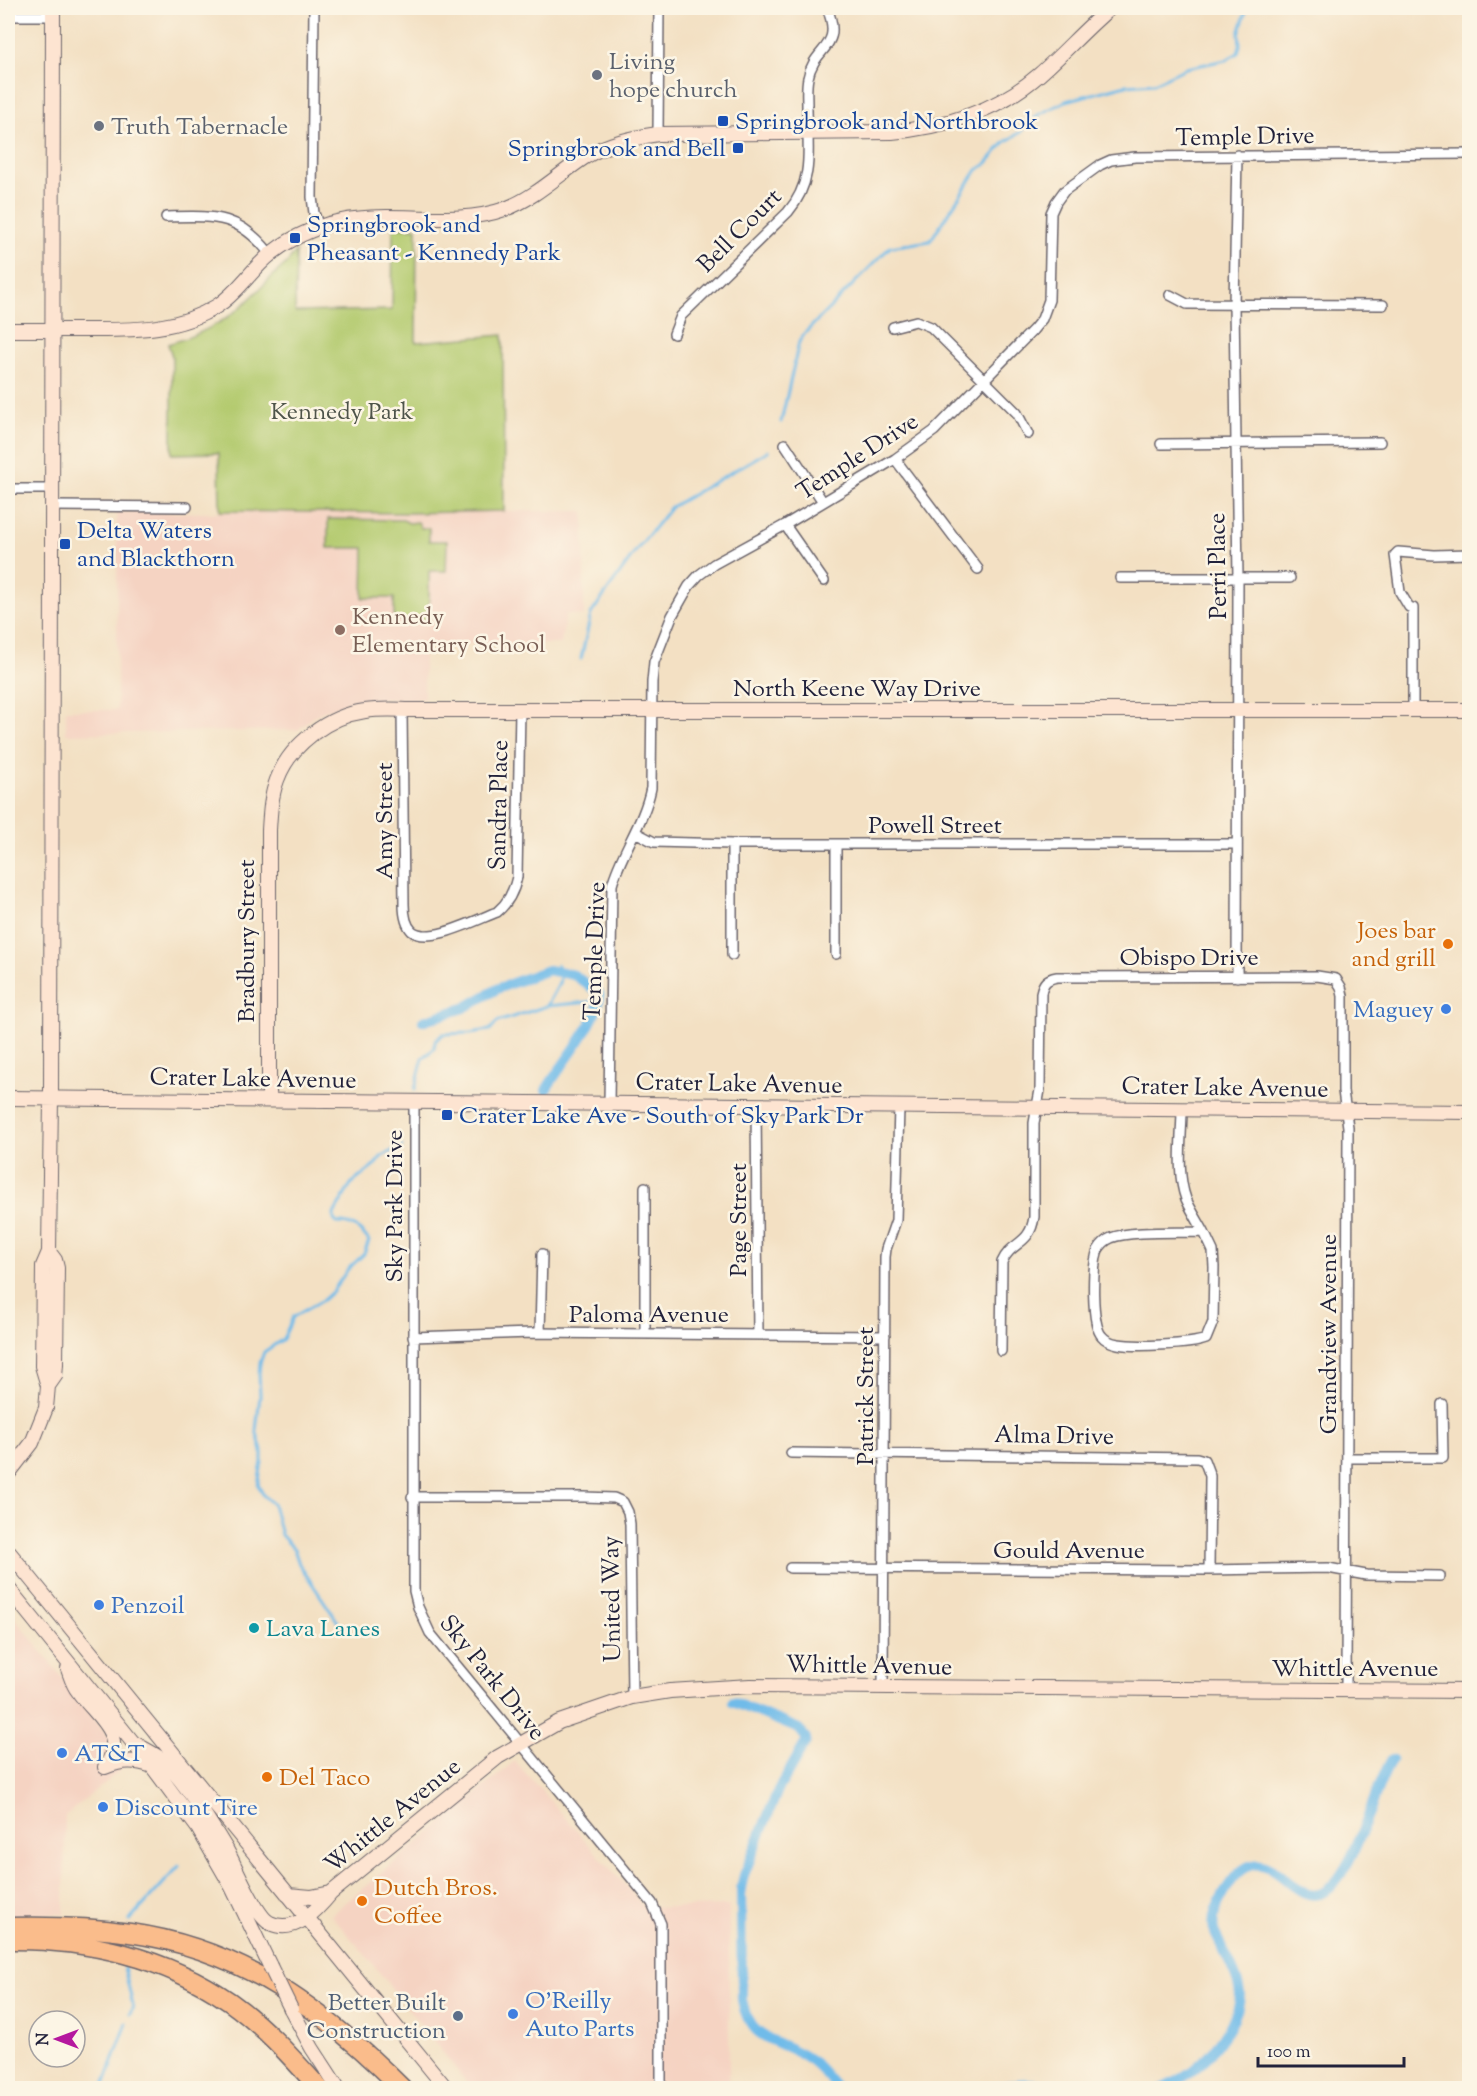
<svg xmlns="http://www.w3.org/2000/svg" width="1477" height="2096" font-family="'Sorts Mill Goudy',serif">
<rect width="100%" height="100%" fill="#fcf5e5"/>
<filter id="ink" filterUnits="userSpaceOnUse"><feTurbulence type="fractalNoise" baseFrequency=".0167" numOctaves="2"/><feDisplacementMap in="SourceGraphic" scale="12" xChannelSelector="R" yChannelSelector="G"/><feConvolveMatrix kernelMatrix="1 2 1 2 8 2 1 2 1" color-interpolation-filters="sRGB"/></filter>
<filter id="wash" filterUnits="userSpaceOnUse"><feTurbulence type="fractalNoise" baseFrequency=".008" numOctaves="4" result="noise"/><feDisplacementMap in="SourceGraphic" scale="24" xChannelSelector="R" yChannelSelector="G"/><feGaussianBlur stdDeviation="1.35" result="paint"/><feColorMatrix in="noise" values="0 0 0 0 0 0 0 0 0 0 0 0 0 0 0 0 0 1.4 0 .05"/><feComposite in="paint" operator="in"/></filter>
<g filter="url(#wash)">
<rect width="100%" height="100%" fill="#f3e0c3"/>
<path fill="#f5d3c2" d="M 220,511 L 584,511 L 584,616 L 566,614 L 561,644 L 424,644 L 424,699 L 378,699 L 348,703 L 317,714 L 298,730 L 66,734 L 66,710 L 117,710 L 117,512 L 219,513 Z
M 8,1609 L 129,1763 L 65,1816 L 64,1914 L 8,1915 Z
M 515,1761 L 645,1908 L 729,1906 L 729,2088 L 471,2088 L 368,1958 L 331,1915 Z"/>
<path fill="#b3ca6e" stroke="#6a7654" stroke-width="1.5" d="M 393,227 L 417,228 L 416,342 L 503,335 L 504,511 L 409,513 L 220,511 L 219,453 L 172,454 L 172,356 L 168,344 C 196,336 221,325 243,305 C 258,292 271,276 287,263 C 291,259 291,256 296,252 L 295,312 L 392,310 Z
M 328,519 L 403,520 L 409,523 L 418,522 L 421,528 L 429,528 L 429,541 L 447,541 L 446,571 L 429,571 L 429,620 L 394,620 L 394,598 L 363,598 L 364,548 L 328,548 Z"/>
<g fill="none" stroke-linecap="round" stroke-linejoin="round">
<path stroke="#70bbe9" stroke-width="3" d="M 781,422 L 799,342 L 803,335 L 890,247 L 930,241 L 977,170 L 985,165 L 1005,142 L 1021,132 L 1038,115 L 1066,101 L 1126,85 L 1154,83 L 1186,68 L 1226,60 L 1238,53 L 1240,45 L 1239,34 L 1247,8
M 581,659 L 591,614 L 635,552 L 671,507 L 768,451
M 547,1006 L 599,1001
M 415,1089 L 423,1058 L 434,1049 L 435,1041 L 443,1034 L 470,1033 L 490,1030 L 497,1022 L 547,1006 L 559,984 L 561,972 L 557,965
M 342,1628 L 299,1564 L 294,1549 L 281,1535 L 273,1504 L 264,1496 L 258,1485 L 262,1462 L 262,1451 L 256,1430 L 260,1396 L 259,1373 L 260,1363 L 264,1352 L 283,1339 L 293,1317 L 323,1300 L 333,1291 L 348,1269 L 364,1254 L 369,1241 C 361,1229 351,1222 337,1223 L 334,1220 L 334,1214 L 351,1184 L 374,1166 L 382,1156 L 402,1146
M 130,1920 L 179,1866
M 124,1967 L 133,2006 L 130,2014
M 103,2088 L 127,2023"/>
<path stroke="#70bbe9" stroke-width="10" d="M 423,1021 L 464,1008 L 499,988 L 548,970 L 574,975 L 599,993 C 605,1015 557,1069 546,1090
M 733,1702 L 799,1729 L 806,1738 L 806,1742 L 778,1790 L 744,1875 L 741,1888 L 742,2000 C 750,2046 781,2037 812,2061 C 821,2068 829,2079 837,2088
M 991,2088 C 1014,2083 1033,2081 1056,2088
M 1163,2088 C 1193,2075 1214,2055 1230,2026 C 1235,2017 1240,2006 1240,1995 C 1239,1976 1222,1949 1214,1931 C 1211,1913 1219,1903 1227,1888 C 1268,1823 1292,1916 1327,1890 C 1358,1866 1371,1793 1392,1759"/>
</g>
</g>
<g filter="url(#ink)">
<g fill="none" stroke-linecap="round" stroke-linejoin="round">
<defs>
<path id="street" d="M 314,8 L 312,197 L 314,213 L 319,227
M 8,16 L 53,16
M 658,134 L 659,8
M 166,217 C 214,216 238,213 270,254
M 1170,295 L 1187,304 L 1383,305
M 893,327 L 916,321 L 931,327 L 1017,413 L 1028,434
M 674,334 L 681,316 L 788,212 C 816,179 807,146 807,106 C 807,97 806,87 808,78 C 814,46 844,49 827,8
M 785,444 L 823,502
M 1161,444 L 1380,442
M 895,459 L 978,569
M 8,489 L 52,489
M 52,506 L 187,507
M 785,525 L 824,581
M 1120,578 L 1290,578
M 402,710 L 404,904 C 404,913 405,924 412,931 C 429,945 478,919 497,912 C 508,903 514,891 517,877 L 520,709
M 1413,710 L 1413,608 L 1409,607 L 1400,592 L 1395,555 L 1398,552 L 1434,555 L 1470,554
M 635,832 L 654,842 L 732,844 L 1237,844
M 732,844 L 732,955
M 836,845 L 836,954
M 1237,977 L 1238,578 L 1234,305 L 1237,155
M 414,1102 L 414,1591 L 418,1607 L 430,1633 L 652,1903 L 661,1924 L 661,2088
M 609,1104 L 612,885 C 621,852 644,823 651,788 L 652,682 L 654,662 L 672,616 L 689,586 L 699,575 L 714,564 L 785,525 L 895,459 L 934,431 L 1033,330 L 1042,319 L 1049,300 L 1051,213 L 1056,202 L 1064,191 L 1100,165 L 1111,160 L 1135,157 L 1470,154
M 756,1105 L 758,1335
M 1182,1109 C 1182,1137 1176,1172 1186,1199 C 1191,1210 1198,1221 1204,1232
M 645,1187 L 645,1333
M 1204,1232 L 1213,1251 L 1214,1267 L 1213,1322 L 1206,1339 C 1191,1345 1134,1347 1118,1344 C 1113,1343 1105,1340 1102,1336 C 1091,1326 1092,1264 1098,1250 C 1101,1245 1106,1240 1111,1238 C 1129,1230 1182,1233 1204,1232 Z
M 540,1333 L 542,1254
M 413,1337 L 532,1333 L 885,1336
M 1001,1351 L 1002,1262 C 1011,1241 1030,1246 1034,1217 L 1034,1123 L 1040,1090 L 1041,993 C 1043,983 1046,979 1057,977 L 1317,976 L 1336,979 L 1341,987 L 1343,996 L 1343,1091 L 1348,1127 L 1346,1691
M 791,1453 L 1197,1458 L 1204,1460 L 1210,1476 L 1209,1570
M 1347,1458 L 1443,1458 L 1442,1404
M 412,1497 L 584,1497 L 614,1498 L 623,1502 L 628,1512 L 630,1524 L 632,1697
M 790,1568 L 1209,1570 L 1328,1568 L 1366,1575 L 1440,1576
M 883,1688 L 885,1257 L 886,1249 L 896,1220 L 899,1107"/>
<path id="secondary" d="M 8,330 C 35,330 62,330 89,330 C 134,330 177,331 217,306 C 234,295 245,279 259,265 C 278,245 303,232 329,224 C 386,207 448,229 505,209 C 535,198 559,174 585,157 C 608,143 632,138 658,134 L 892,132 C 946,127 998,111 1040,74 C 1064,53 1085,29 1110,8
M 8,1098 L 1470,1112
M 269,1100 L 269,830 C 270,813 271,796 277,780 C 290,744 329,716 365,711 C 382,708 400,710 416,710 L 1470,710
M 48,1386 L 42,1366 L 43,1266 L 49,1252 L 51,1098 L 53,8
M 8,1474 L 32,1443 L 46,1408 L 48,1386 L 55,1376 L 56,1364 L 57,1268 L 55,1260 L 49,1252
M 8,1551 L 446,2088
M 8,1588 L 152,1766 L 198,1828 L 232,1887 L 270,1966
M 68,1669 C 71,1677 73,1685 78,1691 C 95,1716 129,1735 105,1767
M 134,1743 C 142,1748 153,1753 161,1759 C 184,1779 210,1823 226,1849 C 235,1865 256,1917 270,1923 C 295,1935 317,1910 331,1893 L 498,1757 L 559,1722 L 632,1697 L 670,1691 L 750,1686 L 1470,1691
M 105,1767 C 123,1760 135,1760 152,1766
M 288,1895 L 311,1897 L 331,1893
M 291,2009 L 312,2048 L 338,2088"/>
<path id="highway" d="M 8,1927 C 49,1926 90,1927 130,1933 C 243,1949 324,2010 402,2088
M 8,1940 C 86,1939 165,1957 230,2002 C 264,2026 292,2058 319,2088"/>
</defs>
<use href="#street" stroke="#6b646b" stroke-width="12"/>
<use href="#secondary" stroke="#6b646b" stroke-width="16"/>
<use href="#highway" stroke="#6b646b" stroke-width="21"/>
<use href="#street" stroke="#fff" stroke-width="9"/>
<use href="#secondary" stroke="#fde4d1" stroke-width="14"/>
<use href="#highway" stroke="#fabc8b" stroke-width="18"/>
<defs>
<path id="secondary-bridge" d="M 270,1966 L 291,2009"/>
</defs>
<use href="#secondary-bridge" stroke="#6b646b" stroke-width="16" stroke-linecap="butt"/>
<use href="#secondary-bridge" stroke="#fde4d1" stroke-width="14"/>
</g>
</g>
<g fill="#6b7280" stroke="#fcf5e5" stroke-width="2">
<circle cx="597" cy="75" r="6"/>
<circle cx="99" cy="126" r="6"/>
</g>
<g fill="#1a4fb4" stroke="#fcf5e5" stroke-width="2">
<rect x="717" y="115" width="12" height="12" rx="3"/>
<rect x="732" y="142" width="12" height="12" rx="3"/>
<rect x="289" y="232" width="12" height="12" rx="3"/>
<rect x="59" y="538" width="12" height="12" rx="3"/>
<rect x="441" y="1109" width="12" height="12" rx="3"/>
</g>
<circle fill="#8d6e63" stroke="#fcf5e5" stroke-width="2" cx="340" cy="630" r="6"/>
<g fill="#e8710a" stroke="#fcf5e5" stroke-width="2">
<circle cx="1448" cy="944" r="6"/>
<circle cx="267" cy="1777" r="6"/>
<circle cx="362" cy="1901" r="6"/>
</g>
<g fill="#3f7fe0" stroke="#fcf5e5" stroke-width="2">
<circle cx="1446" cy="1009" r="6"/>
<circle cx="99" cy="1605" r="6"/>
<circle cx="62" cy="1753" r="6"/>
<circle cx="103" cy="1807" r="6"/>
<circle cx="513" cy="2014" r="6"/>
</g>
<circle fill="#0f9aa8" stroke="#fcf5e5" stroke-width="2" cx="254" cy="1628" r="6"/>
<circle fill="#5c6f8a" stroke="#fcf5e5" stroke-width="2" cx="458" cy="2016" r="6"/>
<g text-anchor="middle" stroke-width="5" stroke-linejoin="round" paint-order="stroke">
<g font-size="24" fill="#5b616d" stroke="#fcf5e5" text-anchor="start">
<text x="609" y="69">Living<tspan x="609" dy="28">hope church</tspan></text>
<text x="111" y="134">Truth Tabernacle</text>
</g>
<g font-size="24" fill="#164399" stroke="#fcf5e5" text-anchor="start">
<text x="735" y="129">Springbrook and Northbrook</text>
<text x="726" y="156" text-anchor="end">Springbrook and Bell</text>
<text x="307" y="232">Springbrook and<tspan x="307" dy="28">Pheasant - Kennedy Park</tspan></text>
<text x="77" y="538">Delta Waters<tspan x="77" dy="28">and Blackthorn</tspan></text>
<text x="459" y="1123">Crater Lake Ave - South of Sky Park Dr</text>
</g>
<g font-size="24" fill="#22223b" stroke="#fcf5e5">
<text transform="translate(1245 136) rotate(-1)" y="8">Temple Drive</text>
<text transform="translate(739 230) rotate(-45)" y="8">Bell Court</text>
<text transform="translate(857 456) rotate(-33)" y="8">Temple Drive</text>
<text transform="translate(1217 566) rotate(-91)" y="8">Perri Place</text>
<text x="857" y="696">North Keene Way Drive</text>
<text transform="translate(498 805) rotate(-89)" y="8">Sandra Place</text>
<text transform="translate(384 821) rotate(-90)" y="8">Amy Street</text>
<text x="935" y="833">Powell Street</text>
<text transform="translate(246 941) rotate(-90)" y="8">Bradbury Street</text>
<text transform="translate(594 951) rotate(-88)" y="8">Temple Drive</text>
<text x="1189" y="965">Obispo Drive</text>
<text transform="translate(253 1078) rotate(1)" y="8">Crater Lake Avenue</text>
<text transform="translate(739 1083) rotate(1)" y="8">Crater Lake Avenue</text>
<text transform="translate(1225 1087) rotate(1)" y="8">Crater Lake Avenue</text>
<text transform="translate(394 1206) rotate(-90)" y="8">Sky Park Drive</text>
<text transform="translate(738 1220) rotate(-90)" y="8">Page Street</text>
<text x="649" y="1322">Paloma Avenue</text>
<text transform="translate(1328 1334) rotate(-90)" y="8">Grandview Avenue</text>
<text transform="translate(865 1396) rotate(-90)" y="8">Patrick Street</text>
<text transform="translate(1054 1435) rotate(1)" y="8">Alma Drive</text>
<text x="1069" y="1558">Gould Avenue</text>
<text transform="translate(611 1599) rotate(-91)" y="8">United Way</text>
<text transform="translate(869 1665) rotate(1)" y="8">Whittle Avenue</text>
<text x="1355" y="1676">Whittle Avenue</text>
<text transform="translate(493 1677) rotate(51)" y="8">Sky Park Drive</text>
<text transform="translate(392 1815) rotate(-39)" y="8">Whittle Avenue</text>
</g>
<g font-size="24" fill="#4e544a" stroke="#fcf5e5">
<text x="342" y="419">Kennedy Park</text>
</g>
<g font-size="24" fill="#785e54" stroke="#fcf5e5" text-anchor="start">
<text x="352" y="624">Kennedy<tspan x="352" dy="28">Elementary School</tspan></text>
</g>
<g font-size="24" fill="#c56008" stroke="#fcf5e5" text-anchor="start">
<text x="1436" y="938" text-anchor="end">Joes bar<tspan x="1436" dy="28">and grill</tspan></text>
<text x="279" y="1785">Del Taco</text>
<text x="374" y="1895">Dutch Bros.<tspan x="374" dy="28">Coffee</tspan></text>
</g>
<g font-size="24" fill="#366cbe" stroke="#fcf5e5" text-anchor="start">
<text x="1434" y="1017" text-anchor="end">Maguey</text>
<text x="111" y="1613">Penzoil</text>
<text x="74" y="1761">AT&amp;T</text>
<text x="115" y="1815">Discount Tire</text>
<text x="525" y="2008">O'Reilly<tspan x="525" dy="28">Auto Parts</tspan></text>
</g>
<g font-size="24" fill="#0d838f" stroke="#fcf5e5" text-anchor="start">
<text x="266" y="1636">Lava Lanes</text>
</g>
<g font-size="24" fill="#4e5e75" stroke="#fcf5e5" text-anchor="end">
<text x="446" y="2010">Better Built<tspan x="446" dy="28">Construction</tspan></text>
</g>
</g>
<rect width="1477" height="2096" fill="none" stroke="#fcf5e5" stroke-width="30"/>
<g transform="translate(57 2039) rotate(270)"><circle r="28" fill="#fcf5e5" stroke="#a5a1a1" stroke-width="1.5"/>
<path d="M0-4.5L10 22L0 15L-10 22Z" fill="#b5179e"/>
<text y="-9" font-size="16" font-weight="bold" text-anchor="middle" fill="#22223b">N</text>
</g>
<path d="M1258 2057v9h146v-9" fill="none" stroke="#22223b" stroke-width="3"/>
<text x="1267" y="2057" font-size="18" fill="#22223b" stroke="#fcf5e5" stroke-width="4.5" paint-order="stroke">100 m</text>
</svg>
